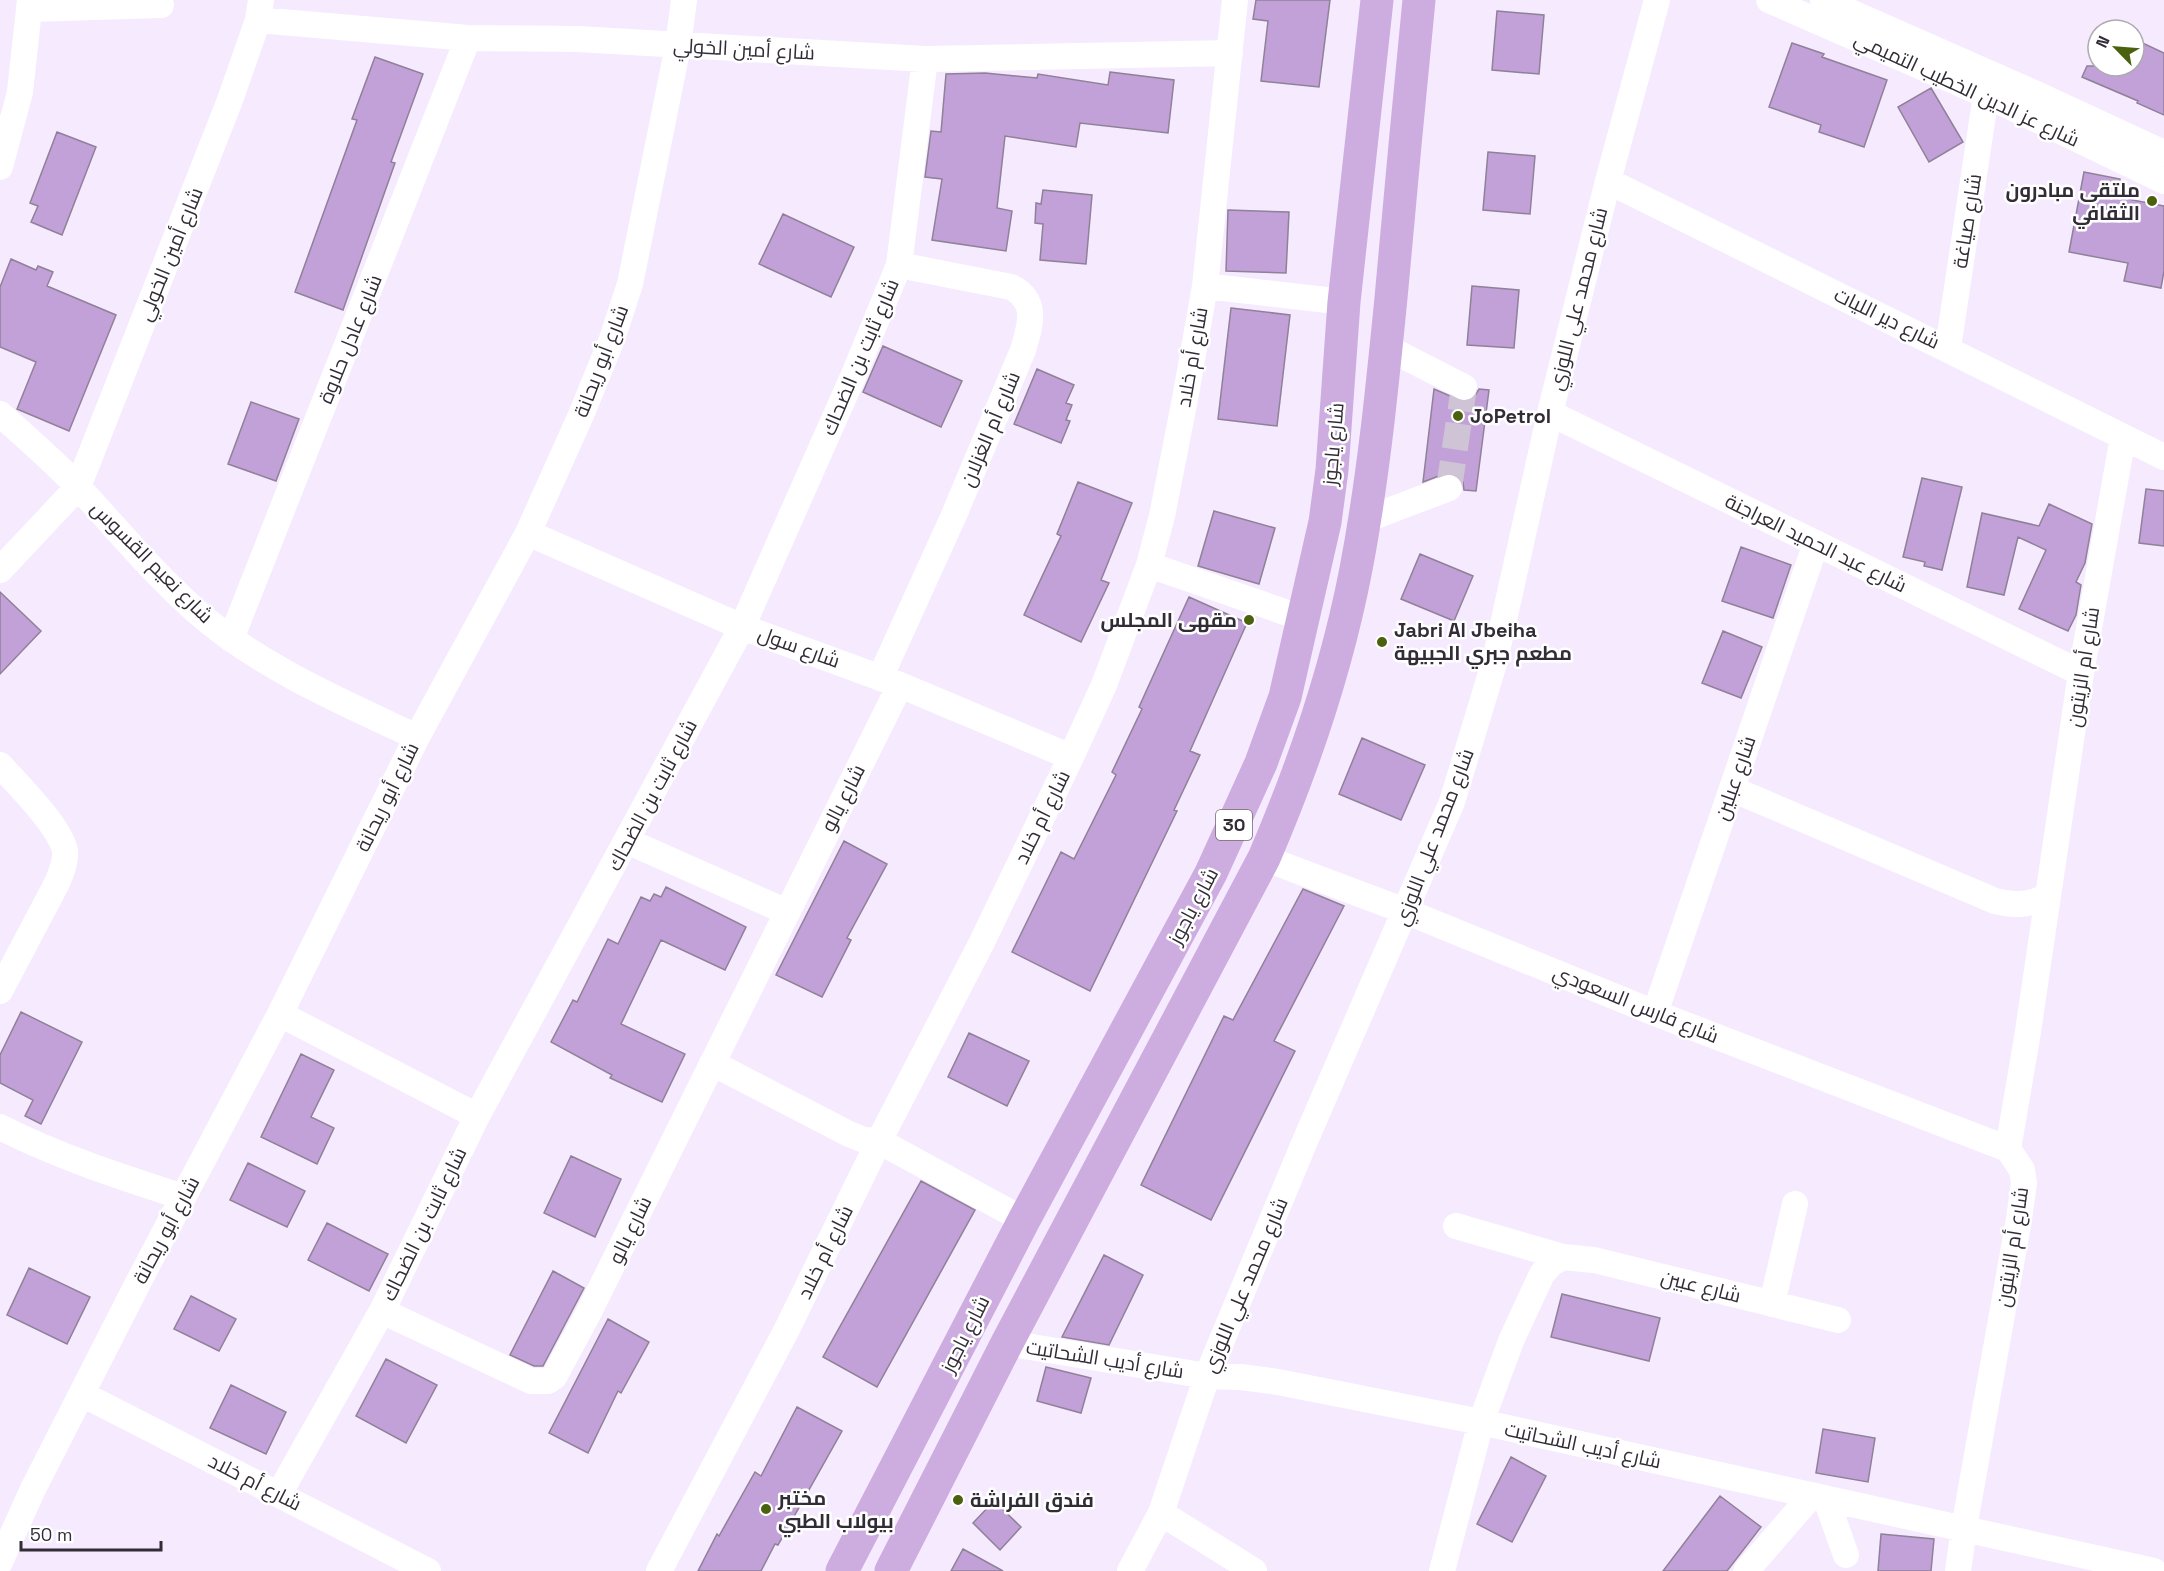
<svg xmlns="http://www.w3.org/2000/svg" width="2164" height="1571" font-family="'Space Grotesk',Cairo,sans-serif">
<rect width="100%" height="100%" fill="#f6eafe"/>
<path fill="#c2a0d8" stroke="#8f8198" stroke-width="1.5" d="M 1256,0 L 1330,0 L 1319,87 L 1261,81 L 1268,21 L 1253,19 Z
M 1497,11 L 1544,15 L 1539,74 L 1492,70 Z
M 2134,39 L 2164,53 L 2164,115 L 2137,103 L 2138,101 L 2082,77 L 2087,66 L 2134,66 Z
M 1792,43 L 1824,54 L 1822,57 L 1887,80 L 1864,147 L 1819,132 L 1821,125 L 1769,107 Z
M 375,57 L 423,74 L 391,162 L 395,163 L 343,310 L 295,292 L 357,120 L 352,119 Z
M 1110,72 L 1174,80 L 1168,133 L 1080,123 L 1076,147 L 1005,136 L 997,208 L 1012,211 L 1006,251 L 932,240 L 942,179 L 925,177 L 931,131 L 941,132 L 946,74 L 985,73 L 1037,78 L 1038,74 L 1108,85 Z
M 1931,88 L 1963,142 L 1929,162 L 1898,107 Z
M 57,132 L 96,147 L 62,235 L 31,222 L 38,206 L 30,203 Z
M 1488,152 L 1535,156 L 1530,214 L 1483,210 Z
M 2084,172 L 2120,179 L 2117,197 L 2164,206 L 2164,271 L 2161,288 L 2124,281 L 2128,263 L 2069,252 Z
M 1043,190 L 1092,195 L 1086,264 L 1040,260 L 1043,224 L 1035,223 L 1036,203 L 1041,204 Z
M 1228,210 L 1289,212 L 1286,273 L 1226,271 Z
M 783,214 L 854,247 L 831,297 L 759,264 Z
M 11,259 L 36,270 L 38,266 L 53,272 L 47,286 L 116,315 L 69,431 L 17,409 L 36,362 L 0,347 L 0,287 Z
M 1472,286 L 1519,290 L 1514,348 L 1467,345 Z
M 1231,308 L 1290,315 L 1277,426 L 1218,419 Z
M 883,346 L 962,381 L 941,427 L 863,392 Z
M 1037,369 L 1074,385 L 1066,403 L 1072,405 L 1066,420 L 1070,421 L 1061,443 L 1014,424 Z
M 1434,389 L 1464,402 L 1473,399 L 1479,389 L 1489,390 L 1476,491 L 1464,490 L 1463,482 L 1458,476 L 1452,473 L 1444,474 L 1423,482 Z
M 251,402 L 299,419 L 276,481 L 228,464 Z
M 1922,478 L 1962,487 L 1942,570 L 1924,566 L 1925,562 L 1903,557 Z
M 1078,482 L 1132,503 L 1101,580 L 1109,583 L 1081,642 L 1024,615 L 1061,536 L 1057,534 Z
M 2146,489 L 2164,491 L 2164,546 L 2139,543 Z
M 2049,504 L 2092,524 L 2085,563 L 2076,582 L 2081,585 L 2076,615 L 2068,631 L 2019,609 L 2046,550 L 2018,537 L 2004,595 L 1967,587 L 1982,513 L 2039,526 Z
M 1214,511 L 1275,528 L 1259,584 L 1198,566 Z
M 1741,547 L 1791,565 L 1773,618 L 1722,601 Z
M 1420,554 L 1473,576 L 1454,621 L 1401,599 Z
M 0,592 L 41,631 L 0,674 Z
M 1189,597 L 1247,623 L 1190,751 L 1200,755 L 1174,810 L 1177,811 L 1090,991 L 1012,952 L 1061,852 L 1074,859 L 1116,775 L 1112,772 L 1142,709 L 1139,707 Z
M 1723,631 L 1762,647 L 1741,698 L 1702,683 Z
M 1362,738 L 1425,765 L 1401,820 L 1339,794 Z
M 844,841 L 887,864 L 847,938 L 851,940 L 822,997 L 776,975 Z
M 666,887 L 746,927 L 725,970 L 661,940 L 621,1024 L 685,1054 L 662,1102 L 610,1078 L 612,1075 L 551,1042 L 573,1000 L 577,1002 L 608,939 L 618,944 L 641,897 L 650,901 L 654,894 L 661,897 Z
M 1303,889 L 1344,906 L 1274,1041 L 1295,1051 L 1211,1220 L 1141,1185 L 1224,1016 L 1233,1020 Z
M 21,1012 L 82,1042 L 41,1124 L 25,1116 L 33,1100 L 0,1083 L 0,1055 Z
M 969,1033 L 1029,1061 L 1007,1106 L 948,1077 Z
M 301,1054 L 334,1070 L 311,1117 L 334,1128 L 317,1164 L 261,1137 Z
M 571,1156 L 621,1179 L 595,1237 L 544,1213 Z
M 248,1163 L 305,1191 L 287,1227 L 230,1200 Z
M 921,1181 L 975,1210 L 877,1387 L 823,1357 Z
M 327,1223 L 388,1254 L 369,1291 L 308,1260 Z
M 1104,1255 L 1143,1275 L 1109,1345 L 1062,1337 Z
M 29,1268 L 90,1297 L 67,1344 L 7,1315 Z
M 553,1271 L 584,1288 L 543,1366 L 534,1366 L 510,1355 Z
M 1562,1294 L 1660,1318 L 1649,1361 L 1551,1337 Z
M 191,1296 L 236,1319 L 219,1351 L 174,1329 Z
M 608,1319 L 649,1342 L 621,1393 L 618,1391 L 588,1453 L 549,1433 Z
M 386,1359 L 437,1385 L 406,1443 L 356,1416 Z
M 1046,1367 L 1091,1378 L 1081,1413 L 1037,1401 Z
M 231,1385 L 286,1412 L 266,1454 L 210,1428 Z
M 797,1407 L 842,1431 L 778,1545 L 775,1544 L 761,1571 L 698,1571 L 717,1534 L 719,1536 L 755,1472 L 761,1476 Z
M 1823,1429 L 1875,1438 L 1868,1482 L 1816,1473 Z
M 1511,1457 L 1546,1476 L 1512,1542 L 1477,1524 Z
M 1720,1496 L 1761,1527 L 1727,1571 L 1663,1571 Z
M 994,1501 L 1021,1527 L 1000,1550 L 973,1523 Z
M 1881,1534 L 1934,1539 L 1931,1571 L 1878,1571 Z
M 963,1549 L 1003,1571 L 951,1571 Z"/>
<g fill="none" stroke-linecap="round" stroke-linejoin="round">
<path stroke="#cfc4d6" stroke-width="26" stroke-dasharray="26 13" stroke-linecap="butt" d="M 1449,488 L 1464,387"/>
<path stroke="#fff" stroke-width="26" d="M 1769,0 L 1986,95 L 2164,181
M 1823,0 L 2034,93 L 2164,153
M 30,9 L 161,5
M 258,20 L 468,38 L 578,39 L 925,59 L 1230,53
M 0,167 L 20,92 L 30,0
M 1608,181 L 2164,457
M 1205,286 L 1344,302
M 1386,347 L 1464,387
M 1948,348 L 1986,95
M 1550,413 L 2081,673
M 0,414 C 27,438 55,462 80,489 C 118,530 154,574 196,611 C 258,666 342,702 417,737
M 1365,520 L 1449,488
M 528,533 L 742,627 L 900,685 L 1071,757
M 1149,565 L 1305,619
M 0,570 L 78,487 L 230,100 L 258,20 L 261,0
M 231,639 L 468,38
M 880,678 L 954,515 L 1023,350 C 1030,326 1039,301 1011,287 L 899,265
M 0,765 C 17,784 60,826 65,851 C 66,862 61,873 57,883 L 0,991
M 1732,789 L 1995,901 C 2017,906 2027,905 2047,897
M 627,841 L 787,912
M 1264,858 L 1405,911 L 1655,1013 L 2008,1149
M 1655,1013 L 1816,543
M 280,1014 L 477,1116
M 712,1063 L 849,1134 L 864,1140 L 879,1141 L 1024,1220
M 0,1127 C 59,1157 121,1177 183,1197
M 1456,1226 L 1563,1257 L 1594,1260 L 1838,1320
M 1772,1304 L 1795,1204
M 382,1311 L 531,1381 L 548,1381 L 554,1377 L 588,1314 L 900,685
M 1007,1343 L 1207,1376 L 1241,1377 L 1278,1382 L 1481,1422 L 2154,1571
M 82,1394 L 428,1571
M 279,1494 L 382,1311 L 477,1116 L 742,627 L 855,372 L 899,265 L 925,59
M 1826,1499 L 1846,1555
M 1161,1513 L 1254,1571
M 0,1562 L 33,1489 L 141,1277 L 280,1014 L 417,737 L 528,533 L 581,415 L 612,339 L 630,284 L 678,46 L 684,0
M 659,1571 L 786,1331 L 879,1141 L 981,944 L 1071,757 L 1104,685 L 1149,565 L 1162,516 L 1185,399 L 1205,286 L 1235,0
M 1130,1571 L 1161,1513 L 1207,1376 L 1305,1141 L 1452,802 L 1495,660 L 1550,413 L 1608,181 L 1657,0
M 1442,1571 L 1481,1422 L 1511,1341 L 1542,1274 L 1552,1263 L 1563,1257
M 1746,1571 L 1812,1495
M 1958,1571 L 1964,1528 L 2019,1219 L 2024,1183 L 2022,1170 L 2008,1149 L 2027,1038 L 2081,673 L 2123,437"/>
<path stroke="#cdaddf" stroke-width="33" d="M 842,1571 L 1024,1220 L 1211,873 L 1261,763 L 1285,697 L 1325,522 L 1332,470 L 1344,302 L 1377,0
M 891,1571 L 1007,1343 L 1264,858 C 1304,765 1337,668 1356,569 C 1373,480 1382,389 1391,298 C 1400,199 1409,99 1419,0"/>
</g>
<g fill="#4a610d" stroke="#fff" stroke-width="2">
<circle cx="2152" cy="201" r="6"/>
<circle cx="1458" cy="416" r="6"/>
<circle cx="1249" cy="620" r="6"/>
<circle cx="1382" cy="642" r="6"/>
<circle cx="958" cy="1500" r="6"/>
<circle cx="766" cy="1509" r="6"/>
</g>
<g text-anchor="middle" stroke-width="5" stroke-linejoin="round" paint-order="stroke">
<rect fill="#fff" stroke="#706b72" stroke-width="1.5" x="1216" y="810" width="36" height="30" rx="4.5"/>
<g font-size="18" font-weight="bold" fill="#322c36">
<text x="1234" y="831">30</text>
</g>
<g font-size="20" fill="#322c36" stroke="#fff">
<text transform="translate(744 49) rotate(3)" y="7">شارع أمين الخولي</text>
<text transform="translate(1967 89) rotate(25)" y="7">شارع عز الدين الخطيب التميمي</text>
<text transform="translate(1967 221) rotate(-81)" y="7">شارع صياغة</text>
<text transform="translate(170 254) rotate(-68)" y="7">شارع أمين الخولي</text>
<text transform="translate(1578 299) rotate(-76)" y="7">شارع محمد علي اللوزي</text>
<text transform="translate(1887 318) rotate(26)" y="7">شارع دير الليات</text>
<text transform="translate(350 339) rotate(-68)" y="7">شارع عادل حلاوة</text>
<text transform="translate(860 357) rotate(-67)" y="7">شارع ثابت بن الضحاك</text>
<text transform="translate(1192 357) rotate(-80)" y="7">شارع أم خلاد</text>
<text transform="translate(601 361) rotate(-69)" y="7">شارع أبو ريحانة</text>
<text transform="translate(990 429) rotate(-67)" y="7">شارع أم الغزلان</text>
<text transform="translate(1333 444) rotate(-85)" y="7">شارع ياجوز</text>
<text transform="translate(1816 543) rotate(26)" y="7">شارع عبد الحميد العراجنة</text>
<text transform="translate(152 562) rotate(45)" y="7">شارع نعيم القسوس</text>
<text transform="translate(799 647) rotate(20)" y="7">شارع سول</text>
<text transform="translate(2083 667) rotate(-81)" y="7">شارع أم الزيتون</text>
<text transform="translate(1735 778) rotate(-71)" y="7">شارع عبلين</text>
<text transform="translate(652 795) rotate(-62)" y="7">شارع ثابت بن الضحاك</text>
<text transform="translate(387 797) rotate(-64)" y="7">شارع أبو ريحانة</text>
<text transform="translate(843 798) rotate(-63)" y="7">شارع يالو</text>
<text transform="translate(1042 817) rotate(-64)" y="7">شارع أم خلاد</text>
<text transform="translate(1434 837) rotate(-69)" y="7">شارع محمد علي اللوزي</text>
<text transform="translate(1193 906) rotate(-62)" y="7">شارع ياجوز</text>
<text transform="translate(1636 1004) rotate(22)" y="7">شارع فارس السعودي</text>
<text transform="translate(424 1224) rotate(-64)" y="7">شارع ثابت بن الضحاك</text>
<text transform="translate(166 1230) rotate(-62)" y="7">شارع أبو ريحانة</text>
<text transform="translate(630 1230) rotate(-64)" y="7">شارع يالو</text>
<text transform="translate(2012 1247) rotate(-81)" y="7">شارع أم الزيتون</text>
<text transform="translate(825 1252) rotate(-64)" y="7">شارع أم خلاد</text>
<text transform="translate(1245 1285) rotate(-67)" y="7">شارع محمد علي اللوزي</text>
<text transform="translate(1701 1286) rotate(14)" y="7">شارع عبين</text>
<text transform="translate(965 1334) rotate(-63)" y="7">شارع ياجوز</text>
<text transform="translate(1105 1359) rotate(9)" y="7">شارع أديب الشحاتيت</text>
<text transform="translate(1583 1445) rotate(12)" y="7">شارع أديب الشحاتيت</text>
<text transform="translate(255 1482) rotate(27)" y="7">شارع أم خلاد</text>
</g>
<g font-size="20" font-weight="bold" fill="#322c36" stroke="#fff" text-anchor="start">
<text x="2140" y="197" text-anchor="end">ملتقى مبادرون<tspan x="2140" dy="23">الثقافي</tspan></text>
<text x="1470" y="423">JoPetrol</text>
<text x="1237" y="627" text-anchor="end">مقهى المجلس</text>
<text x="1394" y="637">Jabri Al Jbeiha<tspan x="1394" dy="23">مطعم جبري الجبيهة</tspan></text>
<text x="778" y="1505">مختبر<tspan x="778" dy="23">بيولاب الطبي</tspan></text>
<text x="970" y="1507">فندق الفراشة</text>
</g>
</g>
<g transform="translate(2116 48) rotate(295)"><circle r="28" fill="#ffffff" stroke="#adabaf" stroke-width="1.5"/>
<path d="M0-4.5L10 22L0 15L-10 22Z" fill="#4a610d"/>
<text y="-9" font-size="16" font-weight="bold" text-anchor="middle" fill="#322c36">N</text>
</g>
<path d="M21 1541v9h140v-9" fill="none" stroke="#322c36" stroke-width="3"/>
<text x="30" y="1541" font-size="18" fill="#322c36" stroke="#ffffff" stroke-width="4.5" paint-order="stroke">50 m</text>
</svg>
